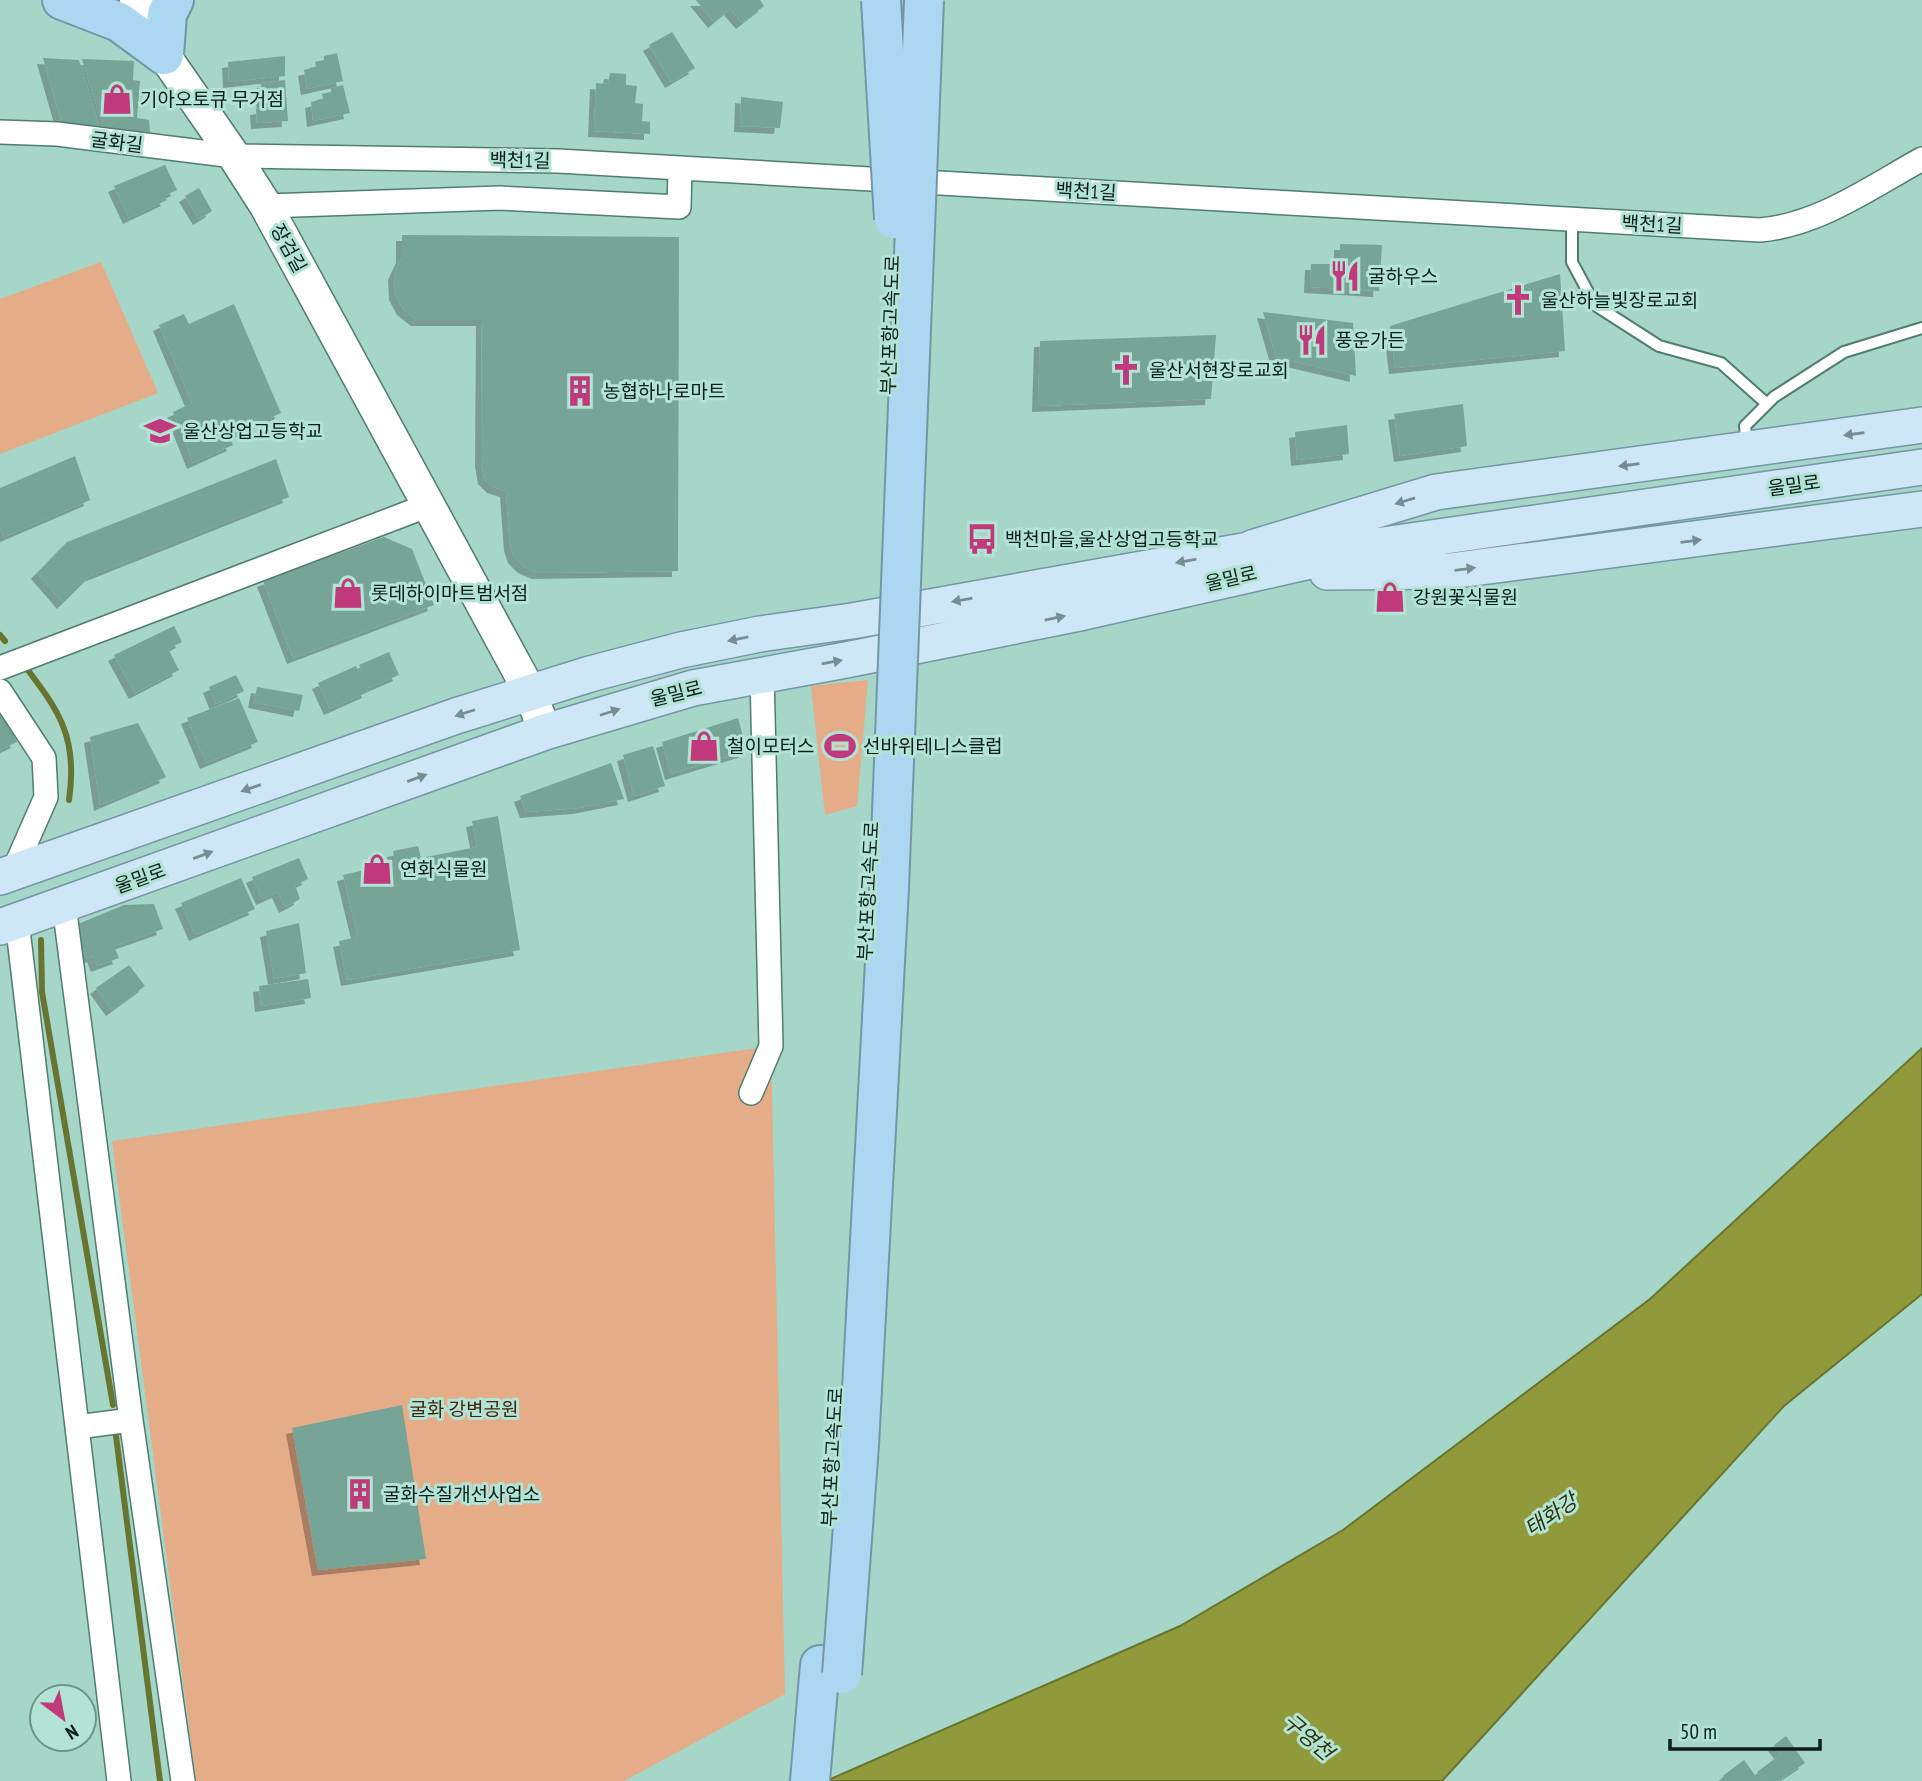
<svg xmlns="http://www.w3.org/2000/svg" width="1922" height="1781" font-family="'PT Sans Narrow','Noto Sans KR',sans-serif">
<defs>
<filter id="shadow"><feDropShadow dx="-6" dy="6" stdDeviation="0" flood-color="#0004"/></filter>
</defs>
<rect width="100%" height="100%" fill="#a5d6c7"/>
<path fill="#e4ac87" d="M 101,262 L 158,393 L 0,454 L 0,299 Z
M 868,680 L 857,806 L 825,815 L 811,686 Z
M 771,1046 L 785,1694 L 624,1781 L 196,1781 L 112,1141 Z"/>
<path fill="#909a3a" stroke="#687530" stroke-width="2" d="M 1922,1048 L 1922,1294 L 1784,1406 L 1442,1781 L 826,1781 L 1180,1626 L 1343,1530 L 1650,1299 Z"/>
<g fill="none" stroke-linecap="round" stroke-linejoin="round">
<path stroke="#687530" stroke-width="6" d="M 0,635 L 5,641
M 24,665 C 60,712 78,738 69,800
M 41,940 L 42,992 L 113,1405
M 116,1436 L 160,1781"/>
</g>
<path fill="#76a497" filter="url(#shadow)" d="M 696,0 L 760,0 L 764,6 L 742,23 L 730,9 L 714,22 Z
M 672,32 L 695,68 L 671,82 L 649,45 Z
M 337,53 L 343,81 L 307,89 L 304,70 L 316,67 L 315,62 L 324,60 L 324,56 Z
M 285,56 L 285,76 L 229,82 L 228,62 Z
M 43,58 L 79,60 L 100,129 L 63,128 Z
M 82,59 L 134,61 L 133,80 L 140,81 L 137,118 L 149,120 L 150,132 L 104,130 Z
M 610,73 L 626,74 L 626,85 L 637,86 L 635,103 L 643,104 L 642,121 L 650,122 L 650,134 L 594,131 L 596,83 L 608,84 Z
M 285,80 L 288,121 L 257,123 L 256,109 L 263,108 L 261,83 Z
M 343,85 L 350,113 L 313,121 L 311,102 L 323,99 L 322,94 L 331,92 L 331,88 Z
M 741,97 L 783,102 L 780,128 L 740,126 Z
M 165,165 L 177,190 L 164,196 L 167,200 L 129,218 L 114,186 Z
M 199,188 L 212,211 L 199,219 L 185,196 Z
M 402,235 L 679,237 L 678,571 L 538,573 L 524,567 L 514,557 L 510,545 L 506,491 L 493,487 L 484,478 L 481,461 L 482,320 L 417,320 L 403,309 L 395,294 L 394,274 L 402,257 Z
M 1340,244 L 1382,245 L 1379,291 L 1310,287 L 1311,264 L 1340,264 Z
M 1560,274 L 1565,351 L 1395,368 L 1390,326 Z
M 234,304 L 281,413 L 229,437 L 233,445 L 193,463 L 173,412 L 192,403 L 159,325 L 184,314 L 189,324 Z
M 1263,312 L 1353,323 L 1356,376 L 1276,357 Z
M 1216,335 L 1211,399 L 1038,406 L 1040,341 Z
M 1463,404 L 1467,446 L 1400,456 L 1394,414 Z
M 1347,425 L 1349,454 L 1297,460 L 1295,432 Z
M 75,456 L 90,500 L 4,537 L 0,527 L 0,488 Z
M 276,459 L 289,497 L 90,576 L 63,603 L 37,573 L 67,542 Z
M 384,537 L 412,549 L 434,605 L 293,658 L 263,581 Z
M 174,626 L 182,642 L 168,649 L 179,670 L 135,693 L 114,655 Z
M 389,652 L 399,675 L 369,688 L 359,665 Z
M 356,666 L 368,692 L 330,709 L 318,683 Z
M 236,675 L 244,691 L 216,704 L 209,687 Z
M 257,687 L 303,695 L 299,711 L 254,702 Z
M 239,698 L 258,742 L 206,763 L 187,718 Z
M 0,709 L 17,742 L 0,750 Z
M 738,718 L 747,751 L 671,774 L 662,742 Z
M 138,723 L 166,777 L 100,805 L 90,737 Z
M 653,746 L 665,786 L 634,796 L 623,755 Z
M 611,763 L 624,799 L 579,808 L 526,812 L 520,796 Z
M 498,816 L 520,950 L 347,980 L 339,941 L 358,937 L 343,875 L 395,863 L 393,851 L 418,846 L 421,858 L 477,847 L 472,821 Z
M 299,858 L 308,879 L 295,885 L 300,899 L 285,907 L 278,892 L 262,899 L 252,877 Z
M 241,878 L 255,909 L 195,935 L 181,903 Z
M 154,904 L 163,929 L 114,946 L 119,958 L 97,966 L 93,956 L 86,959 L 73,926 L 124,905 Z
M 299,923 L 306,973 L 274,979 L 266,931 Z
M 129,965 L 145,986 L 112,1010 L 96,988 Z
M 308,979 L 311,998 L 261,1006 L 259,986 Z
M 402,1405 L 426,1559 L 318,1570 L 292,1428 Z
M 1786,1736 L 1805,1763 L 1778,1781 L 1763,1781 L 1757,1772 L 1781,1754 L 1774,1745 Z
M 1744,1760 L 1759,1781 L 1721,1781 L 1724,1775 Z"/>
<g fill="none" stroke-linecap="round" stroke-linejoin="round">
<defs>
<path id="lane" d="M 1572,219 L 1572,262 L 1595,305 L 1659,346 L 1721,363 L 1767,404
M 1747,445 L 1745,426 L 1774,397 L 1844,352 L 1922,328"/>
<path id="street" d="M 0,132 L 57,134 L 234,156 L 558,161 L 1760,230 C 1819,225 1871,187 1922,159
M 266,206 L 500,198 L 679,207 L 680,168
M 0,668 L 429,505
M 0,691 L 44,758 L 46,797 L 13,872
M 64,905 L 131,1420 L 183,1781
M 17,921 L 119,1781
M 751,1093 L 771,1046 L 762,674
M 77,1427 L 131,1420"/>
<path id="secondary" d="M 136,0 L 164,55 L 234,156 L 266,206 L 530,692 L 545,732"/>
<path id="primary" d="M 1252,548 L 1436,492 L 1922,425
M 1327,572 L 1450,571 L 1922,509
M 0,877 L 456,716 L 590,674 L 681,650 L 760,634 L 852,621 L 1243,551 L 1278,549
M 0,927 L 545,732 L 693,688 L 846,660 L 1084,612 L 1376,546 L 1922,467"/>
<path id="highway" d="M 62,0 L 119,22 L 164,55
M 164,55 L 167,14 L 174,0
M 810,1781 L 820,1665"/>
</defs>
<use href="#lane" stroke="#4f7d70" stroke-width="14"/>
<use href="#street" stroke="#4f7d70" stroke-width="26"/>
<use href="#secondary" stroke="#4f7d70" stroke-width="35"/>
<use href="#primary" stroke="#7496a5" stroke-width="38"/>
<use href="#highway" stroke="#7496a5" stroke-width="42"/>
<use href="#lane" stroke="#fff" stroke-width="10"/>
<use href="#street" stroke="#fff" stroke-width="23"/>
<use href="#secondary" stroke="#fff" stroke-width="32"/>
<use href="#primary" stroke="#cde7f6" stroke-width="35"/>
<use href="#highway" stroke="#acd7f0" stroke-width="38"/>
<defs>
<path id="highway-bridge" d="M 881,0 L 894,219
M 842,1674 L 859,1445 L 889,888 L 924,0"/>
</defs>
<use href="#highway-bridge" stroke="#7496a5" stroke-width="42" stroke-linecap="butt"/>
<use href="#highway-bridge" stroke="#acd7f0" stroke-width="38"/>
</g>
<defs><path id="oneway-solid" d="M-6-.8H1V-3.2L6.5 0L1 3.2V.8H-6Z" transform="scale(1.75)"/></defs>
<g fill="#768d93">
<use href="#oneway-solid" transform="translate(1854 434) rotate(172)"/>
<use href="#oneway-solid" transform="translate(1629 465) rotate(172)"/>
<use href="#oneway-solid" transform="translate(1405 501) rotate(163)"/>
<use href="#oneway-solid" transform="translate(1691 541) rotate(-7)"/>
<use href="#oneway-solid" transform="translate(1186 561) rotate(170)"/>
<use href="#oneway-solid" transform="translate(1465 569) rotate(-7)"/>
<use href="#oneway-solid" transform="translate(962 600) rotate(170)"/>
<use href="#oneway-solid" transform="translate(1055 618) rotate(-11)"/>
<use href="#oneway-solid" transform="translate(738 639) rotate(169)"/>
<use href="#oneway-solid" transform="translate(832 662) rotate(-10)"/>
<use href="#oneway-solid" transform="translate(610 712) rotate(-18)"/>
<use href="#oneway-solid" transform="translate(465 713) rotate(162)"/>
<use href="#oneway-solid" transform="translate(417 778) rotate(-20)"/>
<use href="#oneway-solid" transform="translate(251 788) rotate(161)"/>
<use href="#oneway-solid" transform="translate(203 855) rotate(-20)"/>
</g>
<defs>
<symbol id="shop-bare" viewBox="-9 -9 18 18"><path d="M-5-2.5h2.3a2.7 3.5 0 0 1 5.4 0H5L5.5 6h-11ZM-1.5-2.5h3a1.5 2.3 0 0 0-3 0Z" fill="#c03a7b" stroke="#b2e3d4" stroke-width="2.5" paint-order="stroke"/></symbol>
<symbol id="restaurant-bare" viewBox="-9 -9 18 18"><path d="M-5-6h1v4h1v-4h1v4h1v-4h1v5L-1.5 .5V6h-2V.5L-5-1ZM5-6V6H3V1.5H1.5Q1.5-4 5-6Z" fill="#c03a7b" stroke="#b2e3d4" stroke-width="2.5" paint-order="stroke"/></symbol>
<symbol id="church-bare" viewBox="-9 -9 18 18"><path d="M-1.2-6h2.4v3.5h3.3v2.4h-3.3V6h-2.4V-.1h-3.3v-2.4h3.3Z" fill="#c03a7b" stroke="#b2e3d4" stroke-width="2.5" paint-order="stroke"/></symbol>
<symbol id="building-bare" viewBox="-9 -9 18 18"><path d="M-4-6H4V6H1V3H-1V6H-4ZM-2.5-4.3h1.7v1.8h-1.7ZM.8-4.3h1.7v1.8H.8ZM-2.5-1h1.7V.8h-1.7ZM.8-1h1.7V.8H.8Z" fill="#c03a7b" stroke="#b2e3d4" stroke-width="2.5" paint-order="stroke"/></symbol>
<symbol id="school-bare" viewBox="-9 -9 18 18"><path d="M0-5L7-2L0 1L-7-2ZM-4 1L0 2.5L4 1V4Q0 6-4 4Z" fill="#c03a7b" stroke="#b2e3d4" stroke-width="2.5" paint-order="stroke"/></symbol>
<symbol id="bus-bare" viewBox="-9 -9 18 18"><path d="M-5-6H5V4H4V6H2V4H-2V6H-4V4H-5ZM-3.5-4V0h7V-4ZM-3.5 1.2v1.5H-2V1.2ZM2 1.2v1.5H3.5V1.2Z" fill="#c03a7b" stroke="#b2e3d4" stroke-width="2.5" paint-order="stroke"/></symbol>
<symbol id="stadium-bare" viewBox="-9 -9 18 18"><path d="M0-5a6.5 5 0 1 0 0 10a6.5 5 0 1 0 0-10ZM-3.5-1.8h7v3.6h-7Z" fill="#c03a7b" stroke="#b2e3d4" stroke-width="2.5" paint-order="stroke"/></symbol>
</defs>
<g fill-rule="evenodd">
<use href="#shop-bare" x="95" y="77" width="44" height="44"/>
<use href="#restaurant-bare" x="1323" y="254" width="44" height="44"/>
<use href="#church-bare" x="1496" y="278" width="44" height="44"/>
<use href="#restaurant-bare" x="1290" y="318" width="44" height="44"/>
<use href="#church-bare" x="1104" y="348" width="44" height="44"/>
<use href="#building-bare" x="558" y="369" width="44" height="44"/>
<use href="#school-bare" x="138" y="409" width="44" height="44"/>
<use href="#bus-bare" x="960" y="517" width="44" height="44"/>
<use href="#shop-bare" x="326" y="571" width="44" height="44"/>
<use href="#shop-bare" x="1368" y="575" width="44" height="44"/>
<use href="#shop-bare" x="682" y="724" width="44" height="44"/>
<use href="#stadium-bare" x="818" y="724" width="44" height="44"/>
<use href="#shop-bare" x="355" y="847" width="44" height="44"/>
<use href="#building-bare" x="338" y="1472" width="44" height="44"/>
</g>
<g text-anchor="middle" stroke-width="6" stroke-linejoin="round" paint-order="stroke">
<g font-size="19" fill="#0b1e19" stroke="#b2e3d4" text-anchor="start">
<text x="140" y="106">기아오토큐 무거점</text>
<text x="1368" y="283">굴하우스</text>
<text x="1541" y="307">울산하늘빛장로교회</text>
<text x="1335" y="347">풍운가든</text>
<text x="1149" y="377">울산서현장로교회</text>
<text x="603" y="398">농협하나로마트</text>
<text x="183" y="438">울산상업고등학교</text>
<text x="1005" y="546">백천마을,울산상업고등학교</text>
<text x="371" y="600">롯데하이마트범서점</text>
<text x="1413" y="604">강원꽃식물원</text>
<text x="727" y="753">철이모터스</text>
<text x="863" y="753">선바위테니스클럽</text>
<text x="400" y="876">연화식물원</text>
<text x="383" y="1501">굴화수질개선사업소</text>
</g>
<g font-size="19" fill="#0b1e19" stroke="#b2e3d4">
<text transform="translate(117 142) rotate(7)" y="7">굴화길</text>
<text transform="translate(520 160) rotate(1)" y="7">백천1길</text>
<text transform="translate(1086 191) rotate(3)" y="7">백천1길</text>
<text transform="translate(1652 224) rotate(3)" y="7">백천1길</text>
<text transform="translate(289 248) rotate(61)" y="7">장검길</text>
<text transform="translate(890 325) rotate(-88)" y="7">부산포항고속도로</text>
<text transform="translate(1794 485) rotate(-8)" y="7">울밀로</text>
<text transform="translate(1231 578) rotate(-13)" y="7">울밀로</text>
<text transform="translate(676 693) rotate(-14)" y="7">울밀로</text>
<text transform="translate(140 878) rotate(-20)" y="7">울밀로</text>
<text transform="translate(868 891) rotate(-87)" y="7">부산포항고속도로</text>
<text transform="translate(832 1457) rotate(-87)" y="7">부산포항고속도로</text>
</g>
<g font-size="19" fill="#45250d" stroke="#b2e3d4">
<text x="464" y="1416">굴화 강변공원</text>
</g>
<g font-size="21" font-style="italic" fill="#2f3309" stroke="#b2e3d4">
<text transform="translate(1551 1515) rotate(-34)" y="7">태화강</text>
<text transform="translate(1308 1737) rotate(41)" y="7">구영천</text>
</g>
</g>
<g transform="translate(63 1718) rotate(148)"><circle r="33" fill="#b2e3d4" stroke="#6f9489" stroke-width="2"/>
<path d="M0-5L12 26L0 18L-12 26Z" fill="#c03a7b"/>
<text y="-10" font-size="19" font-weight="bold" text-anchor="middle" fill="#0b1e19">N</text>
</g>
<path d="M1670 1739v10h150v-10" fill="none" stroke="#0b1e19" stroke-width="3.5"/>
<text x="1680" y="1739" font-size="21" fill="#0b1e19" stroke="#b2e3d4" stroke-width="5" paint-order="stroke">50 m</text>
</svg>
